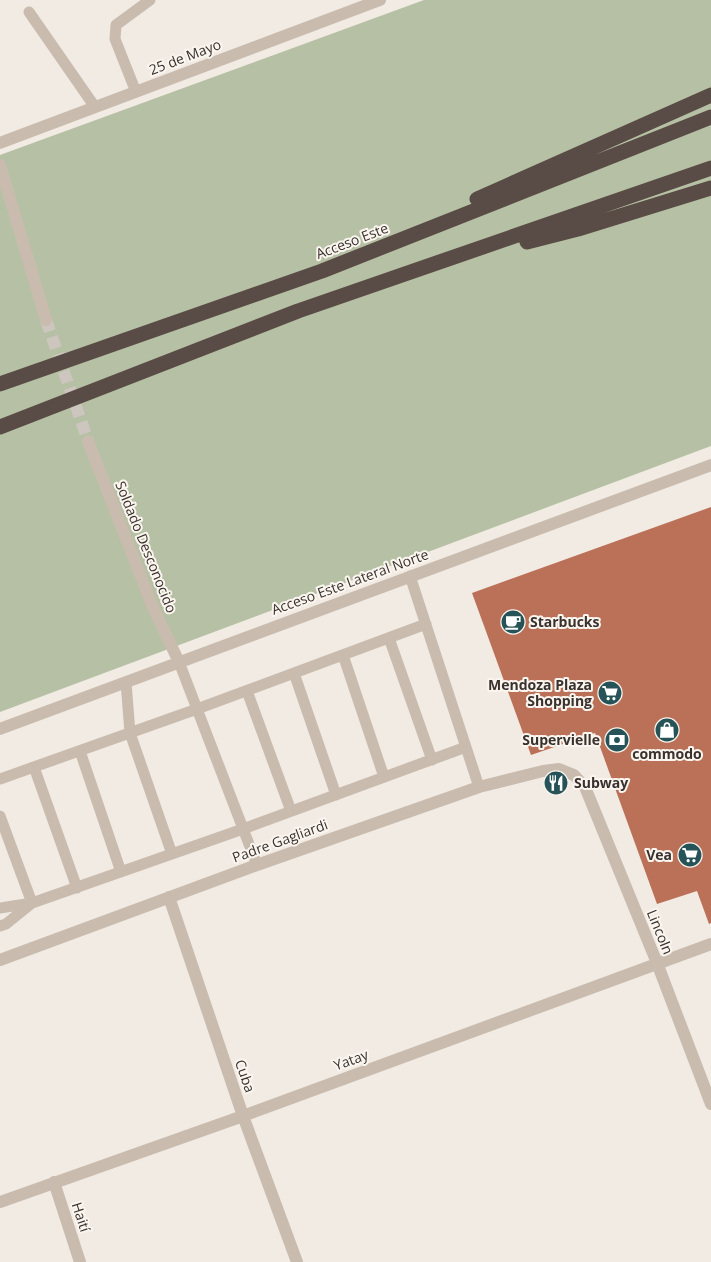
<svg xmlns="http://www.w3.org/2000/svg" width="711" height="1262" font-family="'Open Sans',sans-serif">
<rect width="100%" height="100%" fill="#f2ebe3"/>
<path fill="#b6c0a4" d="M 424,0 L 711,0 L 711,446 L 0,712 L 0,155 Z"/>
<path fill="#bb7158" d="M 711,507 L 711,923 L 709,924 L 697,891 L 657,904 L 595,733 L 531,755 L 472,593 Z"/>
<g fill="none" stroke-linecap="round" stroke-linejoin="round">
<path stroke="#cdc6bf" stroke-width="12" stroke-dasharray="12 6" stroke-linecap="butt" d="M 46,320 L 88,441"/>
<path stroke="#c9bcaf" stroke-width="11" d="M 29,12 L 95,107
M 136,92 L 115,39 L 116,25 L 150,0
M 410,576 L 479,787
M 389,638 L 432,760
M 343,655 L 384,777
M 179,662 L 257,865
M 294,673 L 336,795
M 126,682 L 130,733 L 172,854
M 247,691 L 291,811
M 80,751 L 121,872
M 34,767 L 77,888
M 0,779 L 197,709 L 426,624
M 0,816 L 32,903 L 6,924 L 0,926
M 0,908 L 32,903 L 243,829 L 466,747"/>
<path stroke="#c9bcaf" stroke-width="12" d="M 169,897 L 243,1116 L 297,1262
M 0,960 L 257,865 L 479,787 L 543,771 L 559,769 L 574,775 L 585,787 L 657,963 L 711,1104
M 54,1182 L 80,1262
M 0,1202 L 243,1116 L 711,944"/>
<path stroke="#c9bcaf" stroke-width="12" d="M 0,143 L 380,0
M 0,165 L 46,320
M 88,441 L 152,605 L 179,662
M 0,729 L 711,465"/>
<path stroke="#594b45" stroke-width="15" d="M 477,199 L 711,95
M 527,242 L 578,229 L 711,188
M 0,384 L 322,271 L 711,117
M 0,427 L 298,311 L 711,168"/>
</g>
<defs>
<symbol id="cafe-disc" viewBox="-11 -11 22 22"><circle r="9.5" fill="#265357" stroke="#faf5ef"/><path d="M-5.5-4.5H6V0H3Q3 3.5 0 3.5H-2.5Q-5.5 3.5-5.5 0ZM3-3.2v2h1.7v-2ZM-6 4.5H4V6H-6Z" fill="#fff"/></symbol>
<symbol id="supermarket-disc" viewBox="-11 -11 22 22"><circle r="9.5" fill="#265357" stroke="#faf5ef"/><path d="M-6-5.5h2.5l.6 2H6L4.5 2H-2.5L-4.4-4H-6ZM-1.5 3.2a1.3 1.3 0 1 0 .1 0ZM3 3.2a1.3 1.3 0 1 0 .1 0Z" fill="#fff"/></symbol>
<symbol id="shop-disc" viewBox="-11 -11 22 22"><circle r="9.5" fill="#265357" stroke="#faf5ef"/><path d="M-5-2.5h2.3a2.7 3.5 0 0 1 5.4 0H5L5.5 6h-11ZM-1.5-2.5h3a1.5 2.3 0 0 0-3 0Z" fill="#fff"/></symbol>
<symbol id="bank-disc" viewBox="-11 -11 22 22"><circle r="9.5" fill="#265357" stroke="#faf5ef"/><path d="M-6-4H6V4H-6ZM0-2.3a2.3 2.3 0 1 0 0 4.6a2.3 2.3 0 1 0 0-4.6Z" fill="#fff"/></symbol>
<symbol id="restaurant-disc" viewBox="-11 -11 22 22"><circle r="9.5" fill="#265357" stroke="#faf5ef"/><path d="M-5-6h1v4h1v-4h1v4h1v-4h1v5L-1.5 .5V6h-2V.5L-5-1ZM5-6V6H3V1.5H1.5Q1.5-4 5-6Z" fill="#fff"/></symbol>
</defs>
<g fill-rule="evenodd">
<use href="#cafe-disc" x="499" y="608" width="28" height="28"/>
<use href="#supermarket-disc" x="596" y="679" width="28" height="28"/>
<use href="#shop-disc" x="653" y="716" width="28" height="28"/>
<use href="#bank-disc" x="603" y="726" width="28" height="28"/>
<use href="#restaurant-disc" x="542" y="769" width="28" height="28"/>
<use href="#supermarket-disc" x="676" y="841" width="28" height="28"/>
</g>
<g text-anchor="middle" stroke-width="4" stroke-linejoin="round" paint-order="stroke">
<g font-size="14" fill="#39312d" stroke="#faf5ef">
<text transform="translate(185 57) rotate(-21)" y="5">25 de Mayo</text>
<text transform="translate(352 241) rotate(-21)" y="5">Acceso Este</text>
<text transform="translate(146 547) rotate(68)" y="5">Soldado Desconocido</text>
<text transform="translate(350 582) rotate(-20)" y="5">Acceso Este Lateral Norte</text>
<text transform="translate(280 841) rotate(-20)" y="5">Padre Gagliardi</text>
<text transform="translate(660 932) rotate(68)" y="5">Lincoln</text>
<text transform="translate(351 1060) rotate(-20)" y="5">Yatay</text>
<text transform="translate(245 1076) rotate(71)" y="5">Cuba</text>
<text transform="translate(81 1217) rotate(72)" y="5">Haití</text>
</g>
<g font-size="14" font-weight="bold" fill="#39312d" stroke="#faf5ef" text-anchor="end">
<text x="530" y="627" text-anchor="start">Starbucks</text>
<text x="592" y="690">Mendoza Plaza<tspan x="592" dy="16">Shopping</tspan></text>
<text x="600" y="745">Supervielle</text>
<text x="667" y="759" text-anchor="middle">commodo</text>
<text x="574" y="788" text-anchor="start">Subway</text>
<text x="672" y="860">Vea</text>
</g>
</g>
</svg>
